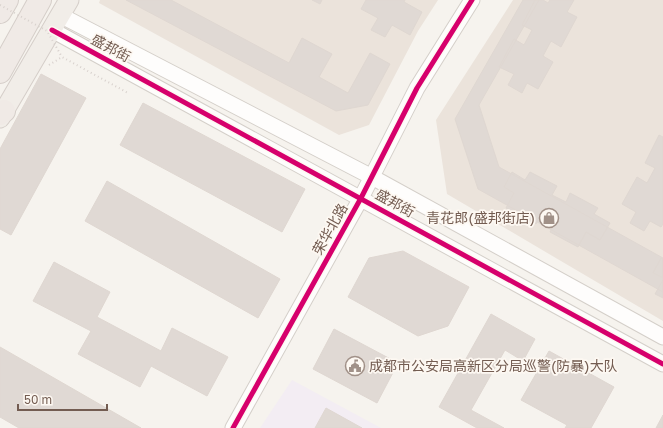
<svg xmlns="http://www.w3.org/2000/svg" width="663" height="428" font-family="'Golos Text','Noto Sans SC',sans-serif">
<rect width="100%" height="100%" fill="#f6f3ee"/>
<path fill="#ebe3db" d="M 100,0 L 438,0 L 418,31 L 369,125 L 339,135 L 99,3 Z
M 513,0 L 663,0 L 663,321 L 447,194 L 436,120 Z"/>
<path fill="#f3edf3" d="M 292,380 L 381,428 L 260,428 Z"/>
<path fill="#e0d9d4" stroke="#dfd7d1" d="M 126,0 L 171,0 L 289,63 L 302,38 L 332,54 L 319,77 L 348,93 L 370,53 L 390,64 L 368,105 L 336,111 Z
M 312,0 L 322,0 L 320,4 Z
M 366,0 L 405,0 L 404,2 L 422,12 L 410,35 L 392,25 L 385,37 L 371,30 L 378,18 L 361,9 Z
M 523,0 L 539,0 L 479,105 L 499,167 L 663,258 L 663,292 L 478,189 L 455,119 Z
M 535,0 L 543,0 L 548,3 L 550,0 L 574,0 L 567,12 L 577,17 L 561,47 L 551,41 L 543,56 L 553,62 L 538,89 L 527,83 L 522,93 L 508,85 L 514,74 L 499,67 L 514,39 L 524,45 L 532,30 L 522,25 Z
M 41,74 L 86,98 L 11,235 L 0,229 L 0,149 Z
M 143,103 L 305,189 L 282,232 L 120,145 Z
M 659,135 L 663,137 L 663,224 L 661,227 L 650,221 L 644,231 L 630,223 L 636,212 L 622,204 L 637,177 L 647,183 L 655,168 L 645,163 Z
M 512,172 L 525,180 L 530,172 L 557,186 L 552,195 L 566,202 L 570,193 L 598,208 L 594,214 L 610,223 L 600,240 L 586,232 L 578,247 L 550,232 L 558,216 L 544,209 L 536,224 L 506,208 L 514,193 L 504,187 Z
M 107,181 L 280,279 L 258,318 L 85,221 Z
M 403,251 L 469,287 L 448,326 L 418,336 L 348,297 L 369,258 Z
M 661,258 L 663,259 L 663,278 L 653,273 Z
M 54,262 L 110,292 L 97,317 L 161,351 L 172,328 L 228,357 L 207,396 L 151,366 L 140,387 L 78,354 L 91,331 L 33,301 Z
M 663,280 L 663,298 L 655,294 Z
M 491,314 L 535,339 L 523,361 L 505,350 L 471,410 L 504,428 L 477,428 L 439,407 Z
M 334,329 L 398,363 L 377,403 L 313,369 Z
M 0,347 L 141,428 L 19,428 L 0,417 Z
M 549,351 L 614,387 L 591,428 L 565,428 L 567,425 L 521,400 Z
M 326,408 L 362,428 L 315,428 Z
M 663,415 L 663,428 L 656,428 Z"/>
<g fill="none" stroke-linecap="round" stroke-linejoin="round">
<defs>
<path id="minor" d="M 60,15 L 372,177 L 663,337
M 52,30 L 663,364
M 233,428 L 361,198 L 417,88 L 472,0"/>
<path id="major" d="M 0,118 L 69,0"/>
<path id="highway" d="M 0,12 L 7,0
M 0,72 L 40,0
M 0,114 L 4,111"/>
</defs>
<use href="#minor" stroke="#d4cfc9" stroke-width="17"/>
<use href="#major" stroke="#d5cec9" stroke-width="21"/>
<use href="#highway" stroke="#d5cec9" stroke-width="24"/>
<path stroke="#d8d1cd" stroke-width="2" stroke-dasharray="1 3" stroke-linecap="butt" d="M 49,65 L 62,57 L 128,93"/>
<use href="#minor" stroke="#fefdfc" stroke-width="15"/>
<use href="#major" stroke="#f1ede8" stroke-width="19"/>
<use href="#highway" stroke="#f0eae6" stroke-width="22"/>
<path stroke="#d8d1cd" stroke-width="2" stroke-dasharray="1 3" stroke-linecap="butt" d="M 0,5 L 47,31 L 62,57"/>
<defs>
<path id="cycleway" d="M 52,30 L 663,364
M 233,428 L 361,198 L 417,88 L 472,0"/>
</defs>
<use href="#cycleway" stroke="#fdf8f2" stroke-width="8"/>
<use href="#cycleway" stroke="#d6006c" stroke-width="5"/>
</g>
<defs>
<symbol id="shop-ring" viewBox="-11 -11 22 22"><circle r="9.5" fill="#fdf8f2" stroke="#a19188" stroke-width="1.5"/><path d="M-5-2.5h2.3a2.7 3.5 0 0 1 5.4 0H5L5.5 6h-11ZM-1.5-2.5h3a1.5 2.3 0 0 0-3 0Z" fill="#a19188"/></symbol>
<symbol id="civic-ring" viewBox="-11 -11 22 22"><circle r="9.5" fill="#fdf8f2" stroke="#a19188" stroke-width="1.5"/><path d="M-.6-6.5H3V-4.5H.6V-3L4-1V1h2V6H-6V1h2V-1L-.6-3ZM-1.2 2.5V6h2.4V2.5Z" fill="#a19188"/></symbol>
</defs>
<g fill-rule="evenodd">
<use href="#shop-ring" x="538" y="207" width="22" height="22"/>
<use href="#civic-ring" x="344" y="355" width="22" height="22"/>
</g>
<g text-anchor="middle" stroke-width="3.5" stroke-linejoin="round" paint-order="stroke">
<g font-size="14" fill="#735c51" stroke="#fdf8f2">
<text transform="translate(111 48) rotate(28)" y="5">盛邦街</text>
<text transform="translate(395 203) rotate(29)" y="5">盛邦街</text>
<text transform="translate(330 229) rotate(-61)" y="5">荣华北路</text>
</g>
<g font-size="14" fill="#735c51" stroke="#fdf8f2" text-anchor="end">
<text x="535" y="223">青花郎(盛邦街店)</text>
<text x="369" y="371" text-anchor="start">成都市公安局高新区分局巡警(防暴)大队</text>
</g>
</g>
<path d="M18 404v6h89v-6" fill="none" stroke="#735c51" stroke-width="2"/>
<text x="24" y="404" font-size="12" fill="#735c51" stroke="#fdf8f2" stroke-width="3" paint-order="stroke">50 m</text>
</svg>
